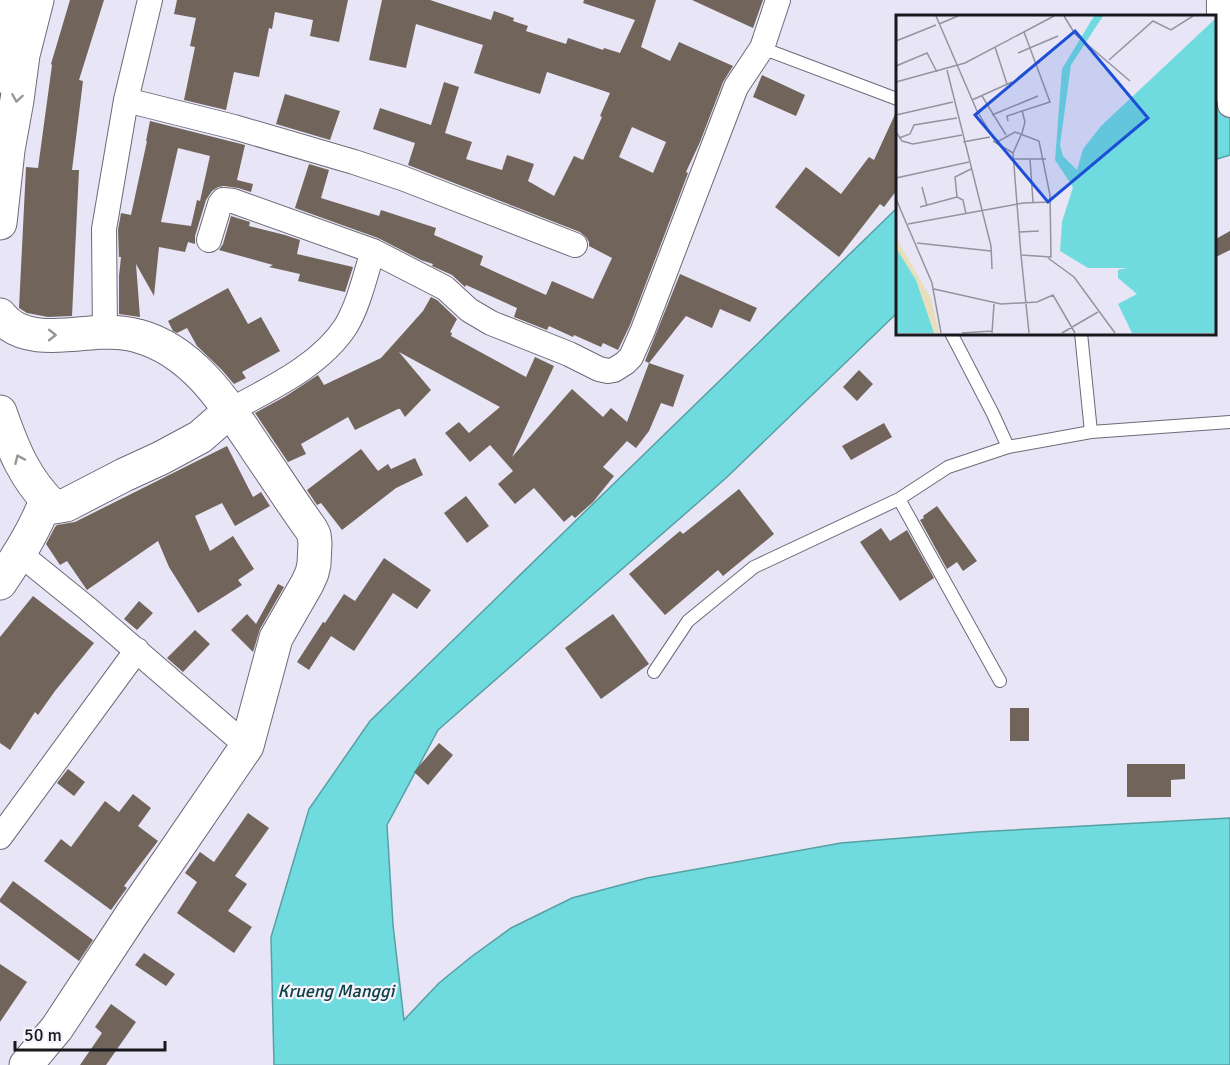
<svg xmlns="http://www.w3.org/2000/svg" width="1230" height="1065" font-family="Signika,sans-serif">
<rect width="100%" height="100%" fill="#e8e5f6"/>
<path fill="#70dbde" stroke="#56a0a4" stroke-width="1.5" d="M 1230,77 L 1230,155 L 1214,160 L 1214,81 Z
M 897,208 L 897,313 L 726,478 L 438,730 L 387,825 L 393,925 L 404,1020 L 439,983 L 471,957 L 511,928 L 572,898 L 647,878 L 841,843 L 977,832 L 1230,818 L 1230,1065 L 274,1065 L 271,937 L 309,809 L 370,721 Z"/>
<path fill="#71645b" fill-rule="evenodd" d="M 70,0 L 104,0 L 79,80 L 83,81 L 72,170 L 79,170 L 72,316 L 48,317 L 27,313 L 19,308 L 26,167 L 38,168 L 52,65 L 51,64 Z
M 177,0 L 348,0 L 339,42 L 310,36 L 313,20 L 275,12 L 272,29 L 269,28 L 259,77 L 234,72 L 226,110 L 184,100 L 195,47 L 190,46 L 196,18 L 174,14 Z
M 382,0 L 430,0 L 491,20 L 494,11 L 514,18 L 513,21 L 528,26 L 526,31 L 566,44 L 568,38 L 603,50 L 604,48 L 620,53 L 635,20 L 583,3 L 584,0 L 656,0 L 641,47 L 670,61 L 679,42 L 733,66 L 723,82 L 700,142 L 686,172 L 688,173 L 630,325 L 618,350 L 603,343 L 601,347 L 574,335 L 573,337 L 549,326 L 547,330 L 514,317 L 517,308 L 466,285 L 465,287 L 452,275 L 432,266 L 433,264 L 421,260 L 378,238 L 295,208 L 309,164 L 329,170 L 321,198 L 379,216 L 381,210 L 436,228 L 434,235 L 483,256 L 480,265 L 546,295 L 552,281 L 593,299 L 612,258 L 589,246 L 589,242 L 586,237 L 580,232 L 408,165 L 415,143 L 373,129 L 380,108 L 431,125 L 444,82 L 459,87 L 445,133 L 472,142 L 466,159 L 502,170 L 507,155 L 534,164 L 528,181 L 554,196 L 574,156 L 583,160 L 602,117 L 600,116 L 610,93 L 547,72 L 540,94 L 474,73 L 483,45 L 416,24 L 406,68 L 369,60 ZM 632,127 L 666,142 L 653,173 L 619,157 Z
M 692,0 L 763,0 L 753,28 Z
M 762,75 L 805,95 L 796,116 L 753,97 Z
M 285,94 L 340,111 L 330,140 L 276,124 Z
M 897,110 L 897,190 L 884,207 L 880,204 L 839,257 L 775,207 L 806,167 L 841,194 L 869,157 L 874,160 Z
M 150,121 L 245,145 L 237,180 L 253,184 L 251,192 L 238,188 L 224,186 L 218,187 L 212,191 L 206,200 L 195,236 L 195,244 L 188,242 L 185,252 L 159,247 L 154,296 L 136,264 L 140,317 L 119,314 L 119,276 L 121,257 L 119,257 L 118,230 L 121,213 L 131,215 L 147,141 L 146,141 ZM 178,148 L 210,156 L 200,201 L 197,200 L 191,226 L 161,222 Z
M 231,216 L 250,222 L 249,226 L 285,235 L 300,240 L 297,254 L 353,267 L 345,292 L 298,281 L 300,274 L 269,267 L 273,265 L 219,250 L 223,244 Z
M 1230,231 L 1230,250 L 1214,258 L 1214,240 Z
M 680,274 L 757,308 L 750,322 L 720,309 L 712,328 L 686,316 L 649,363 L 684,375 L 673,407 L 661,403 L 649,431 L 636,448 L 627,441 L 603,467 L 614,476 L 593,502 L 575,518 L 572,515 L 564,522 L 534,488 L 515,504 L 498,484 L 513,471 L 490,445 L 470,462 L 445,433 L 459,422 L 469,433 L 500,407 L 399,352 L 431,390 L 405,417 L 400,409 L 398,409 L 355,430 L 348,417 L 301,444 L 306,454 L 288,462 L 255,413 L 286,396 L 318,375 L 324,385 L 381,358 L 423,311 L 431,297 L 437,300 L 457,319 L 450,332 L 452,333 L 451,336 L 526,377 L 535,357 L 554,366 L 512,457 L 572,389 L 603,417 L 611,408 L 627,422 L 649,363 L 645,361 Z
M 228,288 L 248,324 L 261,317 L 280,351 L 242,372 L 246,378 L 234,384 L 221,369 L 197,346 L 187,328 L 177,333 L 173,331 L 168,321 Z
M 859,370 L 873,384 L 857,401 L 843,387 Z
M 884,423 L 892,437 L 851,460 L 842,446 Z
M 227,446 L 253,497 L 261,492 L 270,506 L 235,526 L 222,503 L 195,516 L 210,551 L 233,536 L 254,569 L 238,580 L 242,585 L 198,613 L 169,567 L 158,541 L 87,590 L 67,561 L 60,565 L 46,544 L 55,527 L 57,525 L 75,522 Z
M 361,449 L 378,471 L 388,464 L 391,469 L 415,458 L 423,475 L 396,488 L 342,530 L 321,503 L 317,505 L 307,490 Z
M 739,489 L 774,534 L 723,576 L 718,570 L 665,615 L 629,574 L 680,531 L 683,534 Z
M 466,496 L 489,526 L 467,543 L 444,513 Z
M 937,506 L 977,561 L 963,571 L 957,562 L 947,569 L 920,520 L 924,518 L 923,516 Z
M 881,528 L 890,541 L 907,530 L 934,578 L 900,601 L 860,542 Z
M 384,558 L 431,590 L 417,609 L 393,593 L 354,651 L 331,636 L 309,670 L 297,662 L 323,622 L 325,623 L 344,594 L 355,601 Z
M 278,584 L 284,587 L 260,629 L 253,652 L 231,630 L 247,614 L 256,624 Z
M 33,596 L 94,643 L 55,691 L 38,715 L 35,712 L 10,750 L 0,743 L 0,637 Z
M 139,601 L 153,613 L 137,630 L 124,619 Z
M 613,614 L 649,664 L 601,699 L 565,648 Z
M 195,630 L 210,644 L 183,672 L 167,658 Z
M 1010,708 L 1029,708 L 1029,741 L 1010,741 Z
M 439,743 L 453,755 L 428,785 L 414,772 Z
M 1127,764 L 1185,764 L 1185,779 L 1171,780 L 1171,797 L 1127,797 Z
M 68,769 L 85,782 L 74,796 L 57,783 Z
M 133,794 L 151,808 L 138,826 L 158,841 L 124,886 L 127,888 L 111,910 L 44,861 L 61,839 L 71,847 L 105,801 L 119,812 Z
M 248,813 L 269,828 L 235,876 L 247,884 L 228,911 L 252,927 L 234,953 L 177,913 L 197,882 L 185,873 L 200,852 L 214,862 Z
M 13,881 L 93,940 L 79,961 L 0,902 L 0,899 Z
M 144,953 L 175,974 L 166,986 L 135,965 Z
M 0,964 L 27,982 L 0,1022 Z
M 111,1004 L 136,1022 L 106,1065 L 80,1065 L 102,1033 L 95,1027 Z"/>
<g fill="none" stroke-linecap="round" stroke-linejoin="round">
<defs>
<path id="lane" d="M 762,48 L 897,99
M 951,333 L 993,414 L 1008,447
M 1081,333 L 1091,432
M 899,499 L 1000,681
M 654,672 L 688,621 L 754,567 L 899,499 L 948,467 L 1008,447 L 1091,432 L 1230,422"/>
<path id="street" d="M 1219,0 C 1218,35 1225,70 1230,105
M 126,100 L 234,127 L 354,162 L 402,178 L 575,245
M 209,240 L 220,204 L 223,200 L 233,201 L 373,251 L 445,288 L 469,310 L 491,323 L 569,354 L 599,369 L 608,371 L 614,370 L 625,363 L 631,357 L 643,330 L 736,87 L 762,48 L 778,0
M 105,332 L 104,229 L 126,100 L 150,0
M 231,410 C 271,388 320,366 346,326 C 359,304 365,276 373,251
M 20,554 L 88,609 L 247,746
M 0,837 L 137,650"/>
<path id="primary" d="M 0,76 L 7,17 L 11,0
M 0,223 L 8,150 L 17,100 L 23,55 L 37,0
M 0,315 C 21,345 70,334 102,332 C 113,332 128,333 138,336 C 194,351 227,405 257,450 C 275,476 292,503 311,529 L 314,535 L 315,543 L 314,564 L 312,573 L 307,584 L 276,638 L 247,746 L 132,914 L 57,1028 L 26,1065
M 0,412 C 13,449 25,480 54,507 L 66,505 L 124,475 L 161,458 L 200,437 L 231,410
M 0,583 C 18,556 35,530 46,500"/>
</defs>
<use href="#lane" stroke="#6d6a78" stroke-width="14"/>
<use href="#street" stroke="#6d6a78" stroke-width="26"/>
<use href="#primary" stroke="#6d6a78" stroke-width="35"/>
<use href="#lane" stroke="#fff" stroke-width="12"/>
<use href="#street" stroke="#fff" stroke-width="24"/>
<use href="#primary" stroke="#fff" stroke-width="33"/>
</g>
<defs><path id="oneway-chevron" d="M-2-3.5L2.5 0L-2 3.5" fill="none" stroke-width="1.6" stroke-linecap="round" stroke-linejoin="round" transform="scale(1.5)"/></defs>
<g stroke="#989799">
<use href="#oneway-chevron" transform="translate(17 98) rotate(99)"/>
<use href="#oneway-chevron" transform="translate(52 335)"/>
<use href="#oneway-chevron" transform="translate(19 459) rotate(-114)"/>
</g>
<g text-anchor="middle" stroke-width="4.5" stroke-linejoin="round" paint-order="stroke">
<g font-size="18" font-style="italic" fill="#0e4143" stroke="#f5f3fd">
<text x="336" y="997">Krueng Manggi</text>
</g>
</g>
<g transform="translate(896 15)">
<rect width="320" height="320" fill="#e8e5f6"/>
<path d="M 0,223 L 35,283 L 43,318 L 38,318 L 20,265 L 0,233 Z" fill="#e8deb9"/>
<path d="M 198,1 L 207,1 L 175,50 L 164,130 L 167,141 L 181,155 L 187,134 L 205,111 L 319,4 L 319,318 L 236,318 L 222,289 L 241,279 L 222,263 L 222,255 L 231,253 L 192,253 L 164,236 L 166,207 L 177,172 L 159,145 L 166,54 ZM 0,233 L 20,265 L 38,318 L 0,318 Z" fill="#70dbde"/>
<path fill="none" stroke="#95939f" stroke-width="1.5" d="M 40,1 L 81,96 L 98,124 L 103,126 L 119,117 L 143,126 L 154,180 L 155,242 L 125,240 L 117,138M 168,1 L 179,19 L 234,66M 43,9 L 62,1M 0,26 L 40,10M 99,32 L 111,69M 122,38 L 162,21M 213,45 L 257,6 L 275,15 L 297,1M 0,51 L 31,38 L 41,57M 51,55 L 95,231 L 96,254M 0,67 L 69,48 L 158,1M 86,81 L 110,120M 76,85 L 116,67M 0,100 L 57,87M 96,100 L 142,81M 112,106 L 111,101 L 154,87 L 128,17M 0,117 L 6,126 L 17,129 L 66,120M 126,118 L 129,107 L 126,95M 3,123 L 14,119 L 18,110 L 61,103M 97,126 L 117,138M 67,127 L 94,122M 117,138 L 126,118M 118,144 L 150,144M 134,144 L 137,187M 0,163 L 73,147M 26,172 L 31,191M 0,184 L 36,268 L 45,318M 24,192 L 61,182M 70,199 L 67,185 L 61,182 L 59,162 L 75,154M 12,209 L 127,188 L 154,187M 123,217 L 143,216M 21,228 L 95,236M 125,240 L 133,318M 152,243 L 178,262 L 219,318M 38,274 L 105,289 L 141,287 L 157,280 L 179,318M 66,318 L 96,316M 96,318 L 98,289M 166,318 L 202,297"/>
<path fill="#1d4ed8" fill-opacity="0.15" stroke="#1d4ed8" stroke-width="3" d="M 179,16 L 252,103 L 152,187 L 79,100 Z"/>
<rect width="320" height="320" fill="none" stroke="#19181d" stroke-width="3"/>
</g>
<path d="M15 1041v9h150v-9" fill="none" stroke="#19181d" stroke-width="3"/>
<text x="24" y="1041" font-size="18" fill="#19181d" stroke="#f5f3fd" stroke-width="4.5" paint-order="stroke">50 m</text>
</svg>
